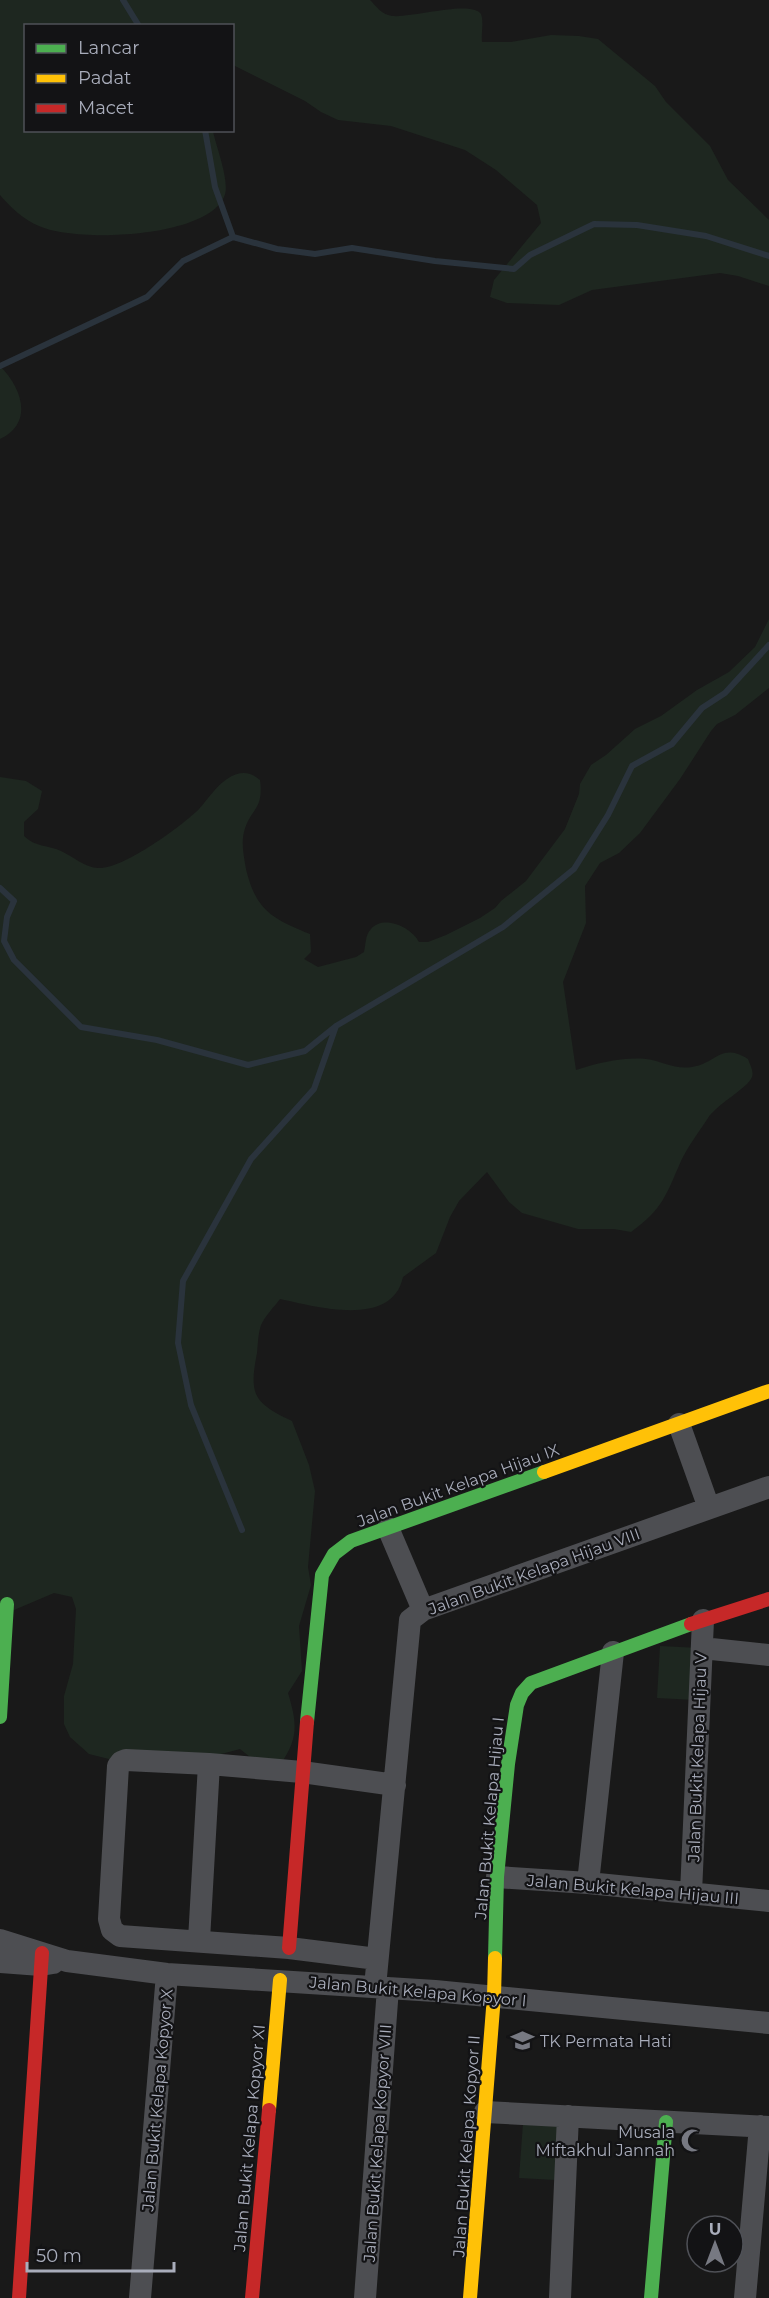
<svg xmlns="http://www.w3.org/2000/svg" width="769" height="2298" font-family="Montserrat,sans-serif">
<rect width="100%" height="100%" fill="#191919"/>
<path fill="#1e2720" d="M 0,0 L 370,0 C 377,7 381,14 392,16 C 414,18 470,0 481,14 C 484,22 481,33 482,42 L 511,42 L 551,35 L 579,36 L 598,39 L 655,86 L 666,102 L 710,146 L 728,180 L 769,220 L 769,286 L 738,276 L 720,273 L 592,290 L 559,305 L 507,303 L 490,297 L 494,280 L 541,223 L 537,205 L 496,170 L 465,150 L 391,126 L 338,120 L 321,112 L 305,101 L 233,65 L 232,26 L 26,26 L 26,130 L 213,131 C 216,147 231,183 224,197 C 206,238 76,243 39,226 C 24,220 10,207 0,195 Z
M 0,366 C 22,388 34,423 0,439 Z
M 769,619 L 769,688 L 735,715 L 717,724 L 711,731 L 680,779 L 640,833 L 619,853 L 600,863 L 585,886 L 586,923 L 563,982 L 576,1070 C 599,1063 621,1057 646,1059 C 662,1061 675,1070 692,1067 C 716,1064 720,1042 748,1059 C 750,1065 754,1071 752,1077 C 748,1088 717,1104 708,1118 C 699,1132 688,1146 681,1161 C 666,1195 663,1209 631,1232 L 614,1229 L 578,1229 L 522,1213 L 509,1202 L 487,1172 L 459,1201 L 450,1217 L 436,1253 L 403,1277 C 392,1329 314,1306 280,1299 C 274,1307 265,1316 261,1325 C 258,1334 258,1344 257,1353 C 249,1394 253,1403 292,1421 L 309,1465 L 315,1491 L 308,1567 L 311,1585 L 299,1626 L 302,1671 L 288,1693 C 297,1723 299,1738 280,1765 L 259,1764 L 240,1749 L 203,1759 L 109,1759 L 89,1754 L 70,1737 L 64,1724 L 64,1696 L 73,1664 L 76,1609 L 72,1597 L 54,1593 L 0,1616 L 0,777 L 26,781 L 42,791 L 38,809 L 24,822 L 24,836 C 35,847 48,845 61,851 C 72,856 86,868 98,868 C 122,870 182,826 199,809 C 208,799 216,786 227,779 C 239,771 250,771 260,780 C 264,811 250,808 244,832 C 241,844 244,857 246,869 C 256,911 273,919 310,934 L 311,952 L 304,959 L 318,967 L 356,957 L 364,952 C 366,944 365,935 371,929 C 384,914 412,928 419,942 L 428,942 L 446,935 L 480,918 L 495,908 L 501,901 L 526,881 L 565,829 L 579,794 L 580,784 L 591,765 L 606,755 L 635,729 L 661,716 L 697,690 L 729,672 L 755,647 Z
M 660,1646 L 699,1648 L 696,1700 L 657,1698 Z
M 523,2123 L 560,2126 L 556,2180 L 519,2178 Z"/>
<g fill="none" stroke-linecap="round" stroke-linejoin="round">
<path stroke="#2a333c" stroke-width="6" d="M 123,0 L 139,26
M 205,130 L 215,187 L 233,237
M 0,366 L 147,297 L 183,261 L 233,237 L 277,249 L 315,254 L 352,248 L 435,261 L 514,269 L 530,255 L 594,224 L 637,225 L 706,236 L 769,256
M 0,888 L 14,901 L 7,917 L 4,941 L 14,960 L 81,1027 L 157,1040 L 248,1065 L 305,1051 L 336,1026 L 503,927 L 574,869 L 608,815 L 632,766 L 672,744 L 702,708 L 725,693 L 769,645
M 242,1530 L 191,1405 L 178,1343 L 183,1281 L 251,1159 L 314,1089 L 336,1026"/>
<path stroke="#4d4e52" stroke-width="22" d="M 679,1424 L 709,1508
M 388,1528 L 423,1610
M 702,1648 L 769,1655
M 209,1764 L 302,1772 L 395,1785
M 497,1877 L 588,1883 L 769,1901
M 588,1883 L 613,1652
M 691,1893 L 703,1620
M 0,1940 L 67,1961 L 167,1974 L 435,1991 L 769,2023
M 199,1940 L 209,1764 L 126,1760 L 121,1762 L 118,1766 L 109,1919 L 112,1930 L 120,1936 L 289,1948 L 377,1959
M 0,1962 L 41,1965 L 53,1963
M 375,1987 L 410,1620 L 423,1610 L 769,1487
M 485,2112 L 769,2127
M 140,2298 L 167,1974
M 365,2298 L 388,1988
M 560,2298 L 568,2116
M 745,2298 L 760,2126"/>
<path stroke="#4caf50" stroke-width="14" d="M 0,1717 L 7,1604
M 307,1722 L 322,1575 L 334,1554 L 351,1541 L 544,1472
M 495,1958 L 497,1877 L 508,1764 L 517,1705 L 522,1693 L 531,1683 L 691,1624
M 651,2298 L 666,2122"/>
<path stroke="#ffc107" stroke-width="14" d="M 544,1472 L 769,1391
M 269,2110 L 280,1980
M 470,2298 L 494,1996 L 495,1958"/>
<path stroke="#c62828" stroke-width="14" d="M 691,1624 L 769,1599
M 289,1948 L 307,1722
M 19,2298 L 42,1953
M 252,2298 L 269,2110"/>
</g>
<defs>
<symbol id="school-bare" viewBox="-9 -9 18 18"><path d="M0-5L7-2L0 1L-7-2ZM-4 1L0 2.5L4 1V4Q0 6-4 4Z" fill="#777982" stroke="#131315" stroke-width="2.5" paint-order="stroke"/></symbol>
<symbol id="mosque-bare" viewBox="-9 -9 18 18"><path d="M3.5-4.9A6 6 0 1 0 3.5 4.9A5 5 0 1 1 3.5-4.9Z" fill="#777982" stroke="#131315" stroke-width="2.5" paint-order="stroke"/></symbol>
</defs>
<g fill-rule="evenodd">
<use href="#school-bare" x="506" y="2024" width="33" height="33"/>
<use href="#mosque-bare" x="676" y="2124" width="33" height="33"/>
</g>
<g text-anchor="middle" stroke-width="4.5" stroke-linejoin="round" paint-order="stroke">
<g font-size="16" fill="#a9adbb" stroke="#131315">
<text transform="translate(458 1485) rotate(-20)" y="6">Jalan Bukit Kelapa Hijau IX</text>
<text transform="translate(534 1571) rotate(-20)" y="6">Jalan Bukit Kelapa Hijau VIII</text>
<text transform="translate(697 1757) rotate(-88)" y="6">Jalan Bukit Kelapa Hijau V</text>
<text transform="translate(489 1818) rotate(-85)" y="6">Jalan Bukit Kelapa Hijau I</text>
<text transform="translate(633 1889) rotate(5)" y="6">Jalan Bukit Kelapa Hijau III</text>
<text transform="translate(418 1991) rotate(5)" y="6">Jalan Bukit Kelapa Kopyor I</text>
<text transform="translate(157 2100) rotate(-85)" y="6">Jalan Bukit Kelapa Kopyor X</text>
<text transform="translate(249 2138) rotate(-85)" y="6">Jalan Bukit Kelapa Kopyor XI</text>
<text transform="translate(377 2143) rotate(-86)" y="6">Jalan Bukit Kelapa Kopyor VIII</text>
<text transform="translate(466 2146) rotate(-86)" y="6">Jalan Bukit Kelapa Kopyor II</text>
</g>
<g font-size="16" fill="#a9adbb" stroke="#131315" text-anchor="start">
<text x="540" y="2047">TK Permata Hati</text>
<text x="675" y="2138" text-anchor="end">Musala<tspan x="675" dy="18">Miftakhul Jannah</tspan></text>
</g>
</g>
<rect x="24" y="24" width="210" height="108" fill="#131315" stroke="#4f5157" stroke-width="1.5"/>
<rect x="36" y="44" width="30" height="9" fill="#4caf50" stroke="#4f5157" stroke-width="1.5"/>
<text x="78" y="54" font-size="18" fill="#a9adbb">Lancar</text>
<rect x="36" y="74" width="30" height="9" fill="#ffc107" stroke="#4f5157" stroke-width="1.5"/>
<text x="78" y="84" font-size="18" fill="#a9adbb">Padat</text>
<rect x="36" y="104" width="30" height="9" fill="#c62828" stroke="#4f5157" stroke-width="1.5"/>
<text x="78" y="114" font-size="18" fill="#a9adbb">Macet</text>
<g transform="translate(715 2244)"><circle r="28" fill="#131315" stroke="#4f5157" stroke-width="1.5"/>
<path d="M0-4.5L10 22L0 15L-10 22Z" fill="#777982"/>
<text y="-9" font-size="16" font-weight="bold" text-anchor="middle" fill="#a9adbb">U</text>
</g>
<path d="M27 2262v9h147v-9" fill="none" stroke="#a9adbb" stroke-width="3"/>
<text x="36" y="2262" font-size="18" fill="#a9adbb" stroke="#131315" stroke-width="4.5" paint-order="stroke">50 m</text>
</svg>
